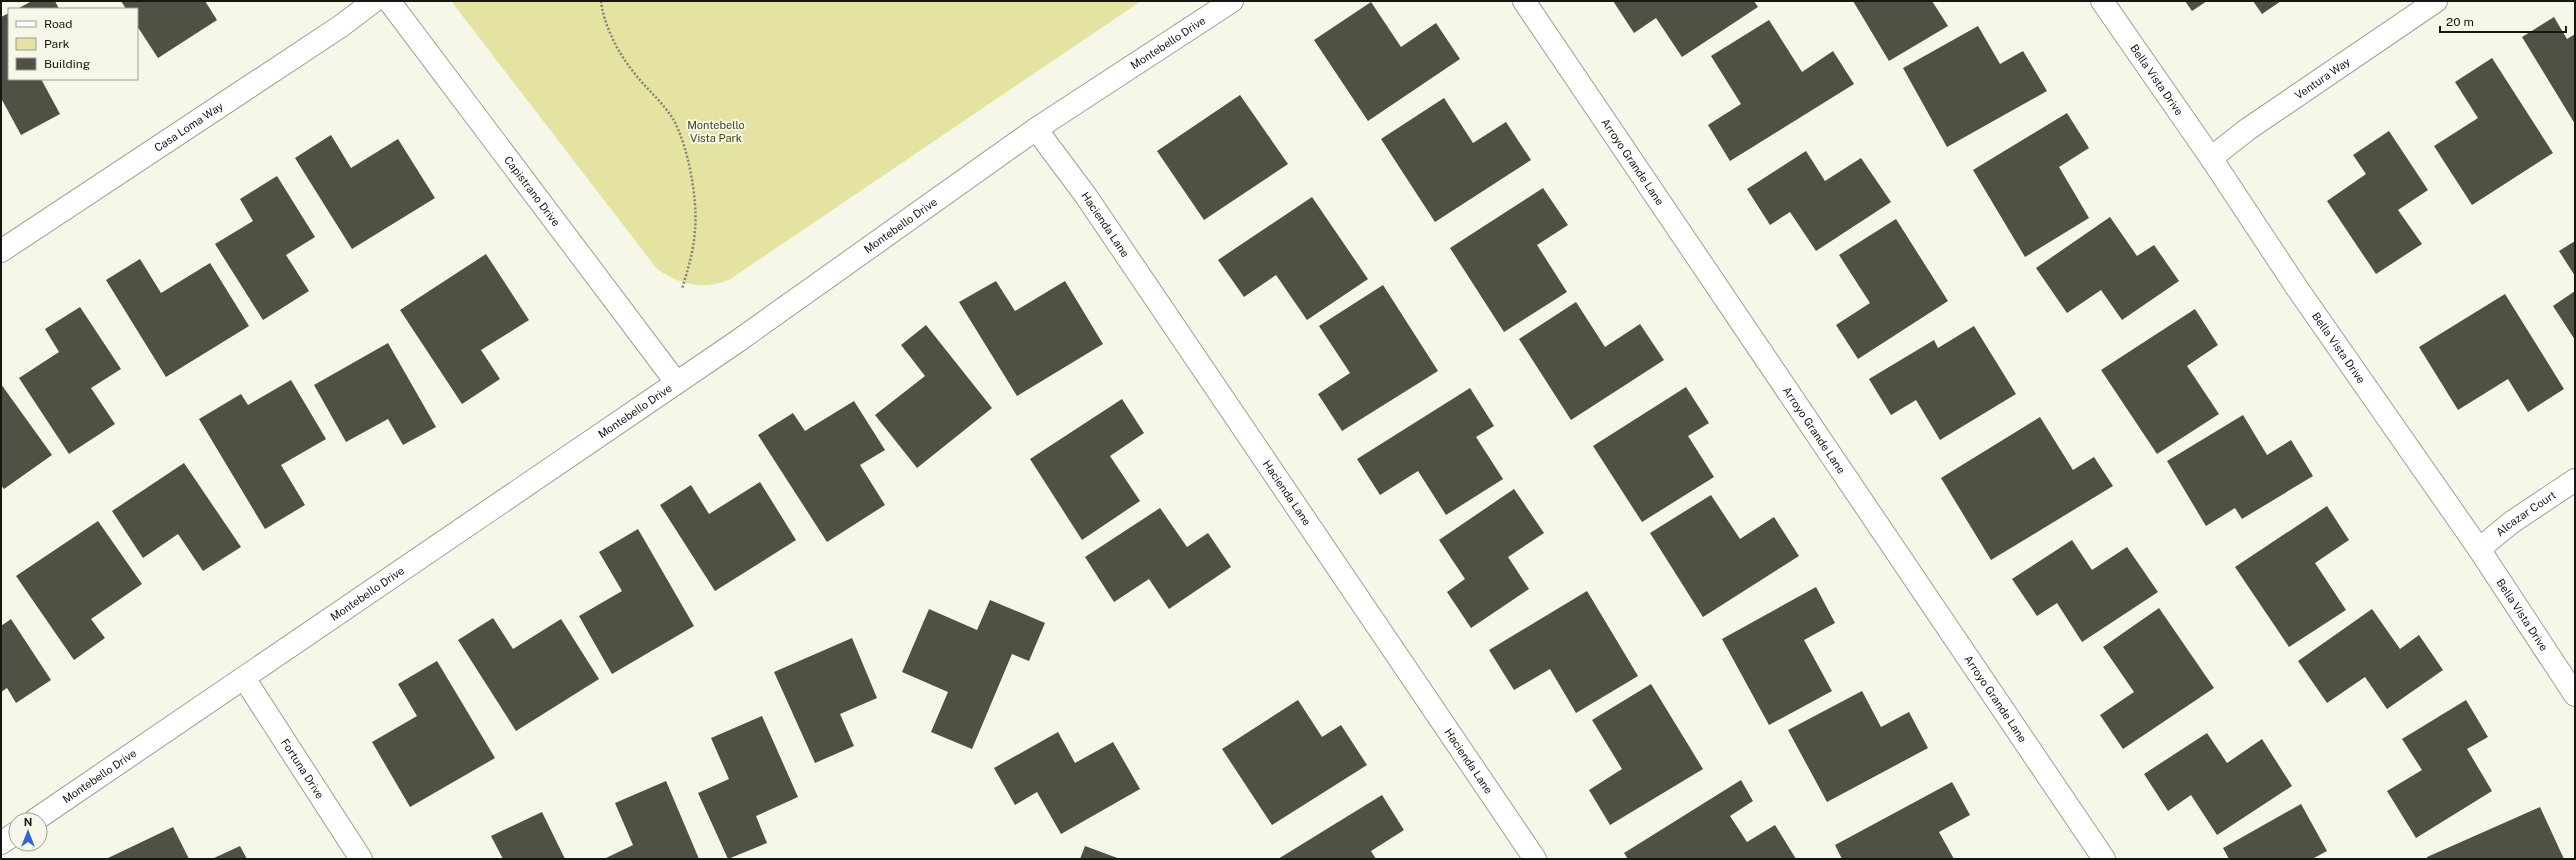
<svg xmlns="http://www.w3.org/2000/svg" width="2576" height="860" font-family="'Public Sans',sans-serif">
<rect width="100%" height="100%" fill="#f6f7e9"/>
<path fill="#e4e3a1" d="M 451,1 L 1141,1 L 729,280 C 702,290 681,285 657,269 Z"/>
<path fill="#505045" d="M 32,1 L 55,1 L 59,9 L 17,9 Z
M 121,1 L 205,1 L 217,20 L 158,58 L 137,26 L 137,9 L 126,9 Z
M 1613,1 L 1754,1 L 1758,7 L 1682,57 L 1656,18 L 1634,33 Z
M 1853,1 L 1932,1 L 1948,26 L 1889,61 Z
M 2185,1 L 2207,1 L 2192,11 Z
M 2253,1 L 2281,1 L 2262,14 Z
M 1371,2 L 1401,47 L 1436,23 L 1460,59 L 1368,121 L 1314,40 Z
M 9,13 L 9,79 L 41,79 L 60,114 L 21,135 L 1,98 L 1,17 Z
M 2554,17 L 2567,39 L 2575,34 L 2575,124 L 2522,37 Z
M 1769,20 L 1802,72 L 1833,51 L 1854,84 L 1730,161 L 1708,125 L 1741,104 L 1711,56 Z
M 1978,26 L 2000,64 L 2023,51 L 2047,91 L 1947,147 L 1903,68 Z
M 2492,58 L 2553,153 L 2472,205 L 2434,146 L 2478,118 L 2455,82 Z
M 1240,95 L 1288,164 L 1204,220 L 1157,151 Z
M 1444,98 L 1473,143 L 1506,122 L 1531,160 L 1435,222 L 1381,139 Z
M 2067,113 L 2089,148 L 2059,167 L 2089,218 L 2025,257 L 1973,170 Z
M 2389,131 L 2428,190 L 2398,210 L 2422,244 L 2376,274 L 2327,201 L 2366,174 L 2353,155 Z
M 331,135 L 351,168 L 398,139 L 435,198 L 352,249 L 295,158 Z
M 1806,151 L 1825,181 L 1861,158 L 1891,202 L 1816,251 L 1790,212 L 1770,225 L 1747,189 Z
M 277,176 L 315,237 L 286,255 L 309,291 L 263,320 L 215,244 L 253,221 L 240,199 Z
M 1543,188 L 1568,225 L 1537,245 L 1567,292 L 1504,332 L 1450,248 Z
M 1312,197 L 1368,279 L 1307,320 L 1276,275 L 1244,297 L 1218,260 Z
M 2110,217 L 2137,256 L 2154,245 L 2179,281 L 2122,320 L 2101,290 L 2067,313 L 2036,268 Z
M 1896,219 L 1948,301 L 1858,359 L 1836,325 L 1870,303 L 1839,255 Z
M 2575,241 L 2575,276 L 2559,251 Z
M 486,254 L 529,320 L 481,350 L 500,379 L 462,404 L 400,310 Z
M 140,259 L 161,293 L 210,263 L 249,326 L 166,377 L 106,280 Z
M 996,281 L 1015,311 L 1065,281 L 1103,344 L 1017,396 L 959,302 Z
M 1383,285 L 1438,371 L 1342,431 L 1318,394 L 1350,373 L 1319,326 Z
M 2575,291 L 2575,340 L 2553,306 Z
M 2505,294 L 2564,389 L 2528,412 L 2508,379 L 2458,410 L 2419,347 Z
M 1576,302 L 1605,347 L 1640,324 L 1664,360 L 1571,420 L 1519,339 Z
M 80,307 L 121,369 L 91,388 L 115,424 L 69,454 L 19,378 L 59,352 L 45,329 Z
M 2195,309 L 2218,345 L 2187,366 L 2219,414 L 2157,454 L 2101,370 Z
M 926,325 L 992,408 L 917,468 L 875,415 L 925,376 L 901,345 Z
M 1974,326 L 2016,394 L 1940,440 L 1916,400 L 1891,415 L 1869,379 L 1934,340 L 1938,348 Z
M 388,343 L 436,427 L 403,445 L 388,419 L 346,442 L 314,385 Z
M 291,380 L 326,439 L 281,465 L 305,505 L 265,529 L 199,419 L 241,394 L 248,405 Z
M 1,384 L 52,455 L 4,489 L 1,485 Z
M 1686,387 L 1709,423 L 1688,436 L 1714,477 L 1642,522 L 1593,446 Z
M 1470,388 L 1494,426 L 1476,437 L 1503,479 L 1446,515 L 1418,471 L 1380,495 L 1357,459 Z
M 1122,399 L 1144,433 L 1110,456 L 1140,501 L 1082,540 L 1030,459 Z
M 854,401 L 885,450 L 860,465 L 885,505 L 827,542 L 758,435 L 793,413 L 805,431 Z
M 2243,415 L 2267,455 L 2291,440 L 2313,476 L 2242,519 L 2235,508 L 2206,526 L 2167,461 Z
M 2040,417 L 2073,470 L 2094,457 L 2113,486 L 1991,560 L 1941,478 Z
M 184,463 L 241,547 L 203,571 L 178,534 L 143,558 L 112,511 Z
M 760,482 L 796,540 L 715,591 L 660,505 L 691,485 L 709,514 Z
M 1514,489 L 1544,533 L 1508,557 L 1529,589 L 1471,628 L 1447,592 L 1465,579 L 1439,540 Z
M 1711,495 L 1740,539 L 1774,517 L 1799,556 L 1703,617 L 1650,533 Z
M 2327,506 L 2349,540 L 2315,563 L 2346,610 L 2289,647 L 2235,567 Z
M 1160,508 L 1187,547 L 1208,533 L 1231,567 L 1169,609 L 1149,579 L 1114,602 L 1085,557 Z
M 98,521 L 142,584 L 91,619 L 105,638 L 74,660 L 16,576 Z
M 638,529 L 694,626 L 612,674 L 579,616 L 622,591 L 599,552 Z
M 2072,540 L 2092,570 L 2127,547 L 2158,592 L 2082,642 L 2057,603 L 2037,616 L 2012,579 Z
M 1816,587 L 1835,623 L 1804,640 L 1832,691 L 1769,725 L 1722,639 Z
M 1587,591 L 1638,676 L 1576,713 L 1550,669 L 1514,690 L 1489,650 Z
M 990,600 L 1045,623 L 1029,661 L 1012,654 L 972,749 L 931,732 L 948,692 L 902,672 L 929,609 L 977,630 Z
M 2159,608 L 2214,688 L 2123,749 L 2100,715 L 2134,692 L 2103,647 Z
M 2372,609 L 2400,649 L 2419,635 L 2443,670 L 2387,709 L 2365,677 L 2327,703 L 2298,661 Z
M 493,618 L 513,649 L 561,619 L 599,679 L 516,731 L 458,640 Z
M 11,619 L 51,680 L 16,703 L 7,688 L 1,692 L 1,626 Z
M 852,638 L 877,698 L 840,714 L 854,746 L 815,763 L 774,672 Z
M 437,661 L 495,758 L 410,807 L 372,742 L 417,716 L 398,684 Z
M 1651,684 L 1703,769 L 1610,825 L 1589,790 L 1622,769 L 1592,720 Z
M 1862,691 L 1881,727 L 1909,712 L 1928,748 L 1827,802 L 1788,730 Z
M 1298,700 L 1322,737 L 1341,725 L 1367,765 L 1272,825 L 1222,749 Z
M 2466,700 L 2488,737 L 2467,749 L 2492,791 L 2416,838 L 2387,791 L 2422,770 L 2402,739 Z
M 762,716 L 798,797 L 756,816 L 767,843 L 728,859 L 698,793 L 729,779 L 711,738 Z
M 1058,732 L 1075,763 L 1113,742 L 1140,789 L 1061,834 L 1037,792 L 1015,805 L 994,768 Z
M 2207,733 L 2227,763 L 2262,739 L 2292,786 L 2217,835 L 2191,795 L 2168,811 L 2144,774 Z
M 1741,780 L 1753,801 L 1730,816 L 1747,842 L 1775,825 L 1796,859 L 1628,859 L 1624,853 Z
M 666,781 L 699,859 L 604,859 L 633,845 L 615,803 Z
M 1952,782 L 1970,815 L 1939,832 L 1954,859 L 1842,859 L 1835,845 Z
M 1382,795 L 1404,830 L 1371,851 L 1376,859 L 1278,859 Z
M 2301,804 L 2327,851 L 2312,859 L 2229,859 L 2223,848 Z
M 2540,807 L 2564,859 L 2427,859 L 2427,857 Z
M 542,812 L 565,859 L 503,859 L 491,836 Z
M 173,827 L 189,859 L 106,859 Z
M 240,846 L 247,859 L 212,859 Z
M 1085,846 L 1120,859 L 1080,859 Z"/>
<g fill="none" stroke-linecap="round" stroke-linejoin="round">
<defs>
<g id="minor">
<path id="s1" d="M 389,1 L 676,382"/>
<path id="s2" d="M 1524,1 L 2104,859"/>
<path id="s3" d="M 2102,1 L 2211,158 L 2297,288 L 2479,549 L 2575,695"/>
<path id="s4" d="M 1036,129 L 1086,196 L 1535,859"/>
<path id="s5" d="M 2211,158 L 2248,129 L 2436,1"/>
<path id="s6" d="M 1,251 L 341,26 L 374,1"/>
<path id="s7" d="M 2479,549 L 2512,522 L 2575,480"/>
<path id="s8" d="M 244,678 L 361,859"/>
<path id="s9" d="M 35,820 L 735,343 L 1036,129 L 1232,1"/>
<path d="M 1,843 L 16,833"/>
</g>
</defs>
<use href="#minor" stroke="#9e9e92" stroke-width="24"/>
<path stroke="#828279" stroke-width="2.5" stroke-dasharray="2 2" stroke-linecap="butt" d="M 601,1 C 603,23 618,53 632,70 C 644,87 662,101 673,119 C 688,145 698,200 695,229 C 694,250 688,269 682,289"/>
<use href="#minor" stroke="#fff" stroke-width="22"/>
</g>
<g text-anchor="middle" stroke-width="4" stroke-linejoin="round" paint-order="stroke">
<g font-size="11" fill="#161612" stroke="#f6f7e9">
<text dy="4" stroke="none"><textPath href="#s9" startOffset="1374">Montebello Drive</textPath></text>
<text dy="4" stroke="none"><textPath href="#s5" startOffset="137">Ventura Way</textPath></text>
<text dy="4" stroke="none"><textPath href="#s3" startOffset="96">Bella Vista Drive</textPath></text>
<text dy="4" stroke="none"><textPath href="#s6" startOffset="225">Casa Loma Way</textPath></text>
<text dy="4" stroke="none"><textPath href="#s2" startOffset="194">Arroyo Grande Lane</textPath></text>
<text dy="4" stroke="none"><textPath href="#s1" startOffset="238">Capistrano Drive</textPath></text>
<text dy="4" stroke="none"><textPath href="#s4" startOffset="118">Hacienda Lane</textPath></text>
<text dy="4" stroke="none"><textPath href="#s9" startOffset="1050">Montebello Drive</textPath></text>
<text dy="4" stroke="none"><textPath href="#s3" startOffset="420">Bella Vista Drive</textPath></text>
<text dy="4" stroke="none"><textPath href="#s9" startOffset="726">Montebello Drive</textPath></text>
<text dy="4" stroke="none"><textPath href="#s2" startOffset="518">Arroyo Grande Lane</textPath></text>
<text dy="4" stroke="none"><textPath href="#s4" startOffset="442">Hacienda Lane</textPath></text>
<text dy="4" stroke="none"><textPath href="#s7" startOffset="59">Alcazar Court</textPath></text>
<text dy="4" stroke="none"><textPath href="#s9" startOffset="402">Montebello Drive</textPath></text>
<text dy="4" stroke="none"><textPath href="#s3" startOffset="744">Bella Vista Drive</textPath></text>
<text dy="4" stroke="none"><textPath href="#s2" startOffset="842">Arroyo Grande Lane</textPath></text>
<text dy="4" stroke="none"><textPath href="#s4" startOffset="766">Hacienda Lane</textPath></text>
<text dy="4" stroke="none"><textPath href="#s8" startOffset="108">Fortuna Drive</textPath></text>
<text dy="4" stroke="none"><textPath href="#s9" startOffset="78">Montebello Drive</textPath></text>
</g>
<g font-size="11" fill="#474512" stroke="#f6f7e9">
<text x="716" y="129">Montebello<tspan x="716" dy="13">Vista Park</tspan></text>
</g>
</g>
<rect width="2576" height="860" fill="none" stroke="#161612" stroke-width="4"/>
<rect x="8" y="8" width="130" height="72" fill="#f6f7e9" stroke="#9c9d93"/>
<rect x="16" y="21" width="20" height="6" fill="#ffffff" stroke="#9c9d93"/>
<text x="44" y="28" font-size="12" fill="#161612">Road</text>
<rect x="16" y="38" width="20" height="12" fill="#e4e3a1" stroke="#9c9d93"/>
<text x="44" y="48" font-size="12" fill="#161612">Park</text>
<rect x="16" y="58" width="20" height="12" fill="#505045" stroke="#9c9d93"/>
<text x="44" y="68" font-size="12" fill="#161612">Building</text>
<g transform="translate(28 832)"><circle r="19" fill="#f6f7e9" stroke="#9c9d93"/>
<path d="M0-3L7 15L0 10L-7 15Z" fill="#3165d4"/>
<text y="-6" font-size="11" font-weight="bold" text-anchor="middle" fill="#161612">N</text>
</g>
<path d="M2440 26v6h126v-6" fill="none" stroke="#161612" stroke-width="2"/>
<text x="2446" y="26" font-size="12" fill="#161612" stroke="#f6f7e9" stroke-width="3" paint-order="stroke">20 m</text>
</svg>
